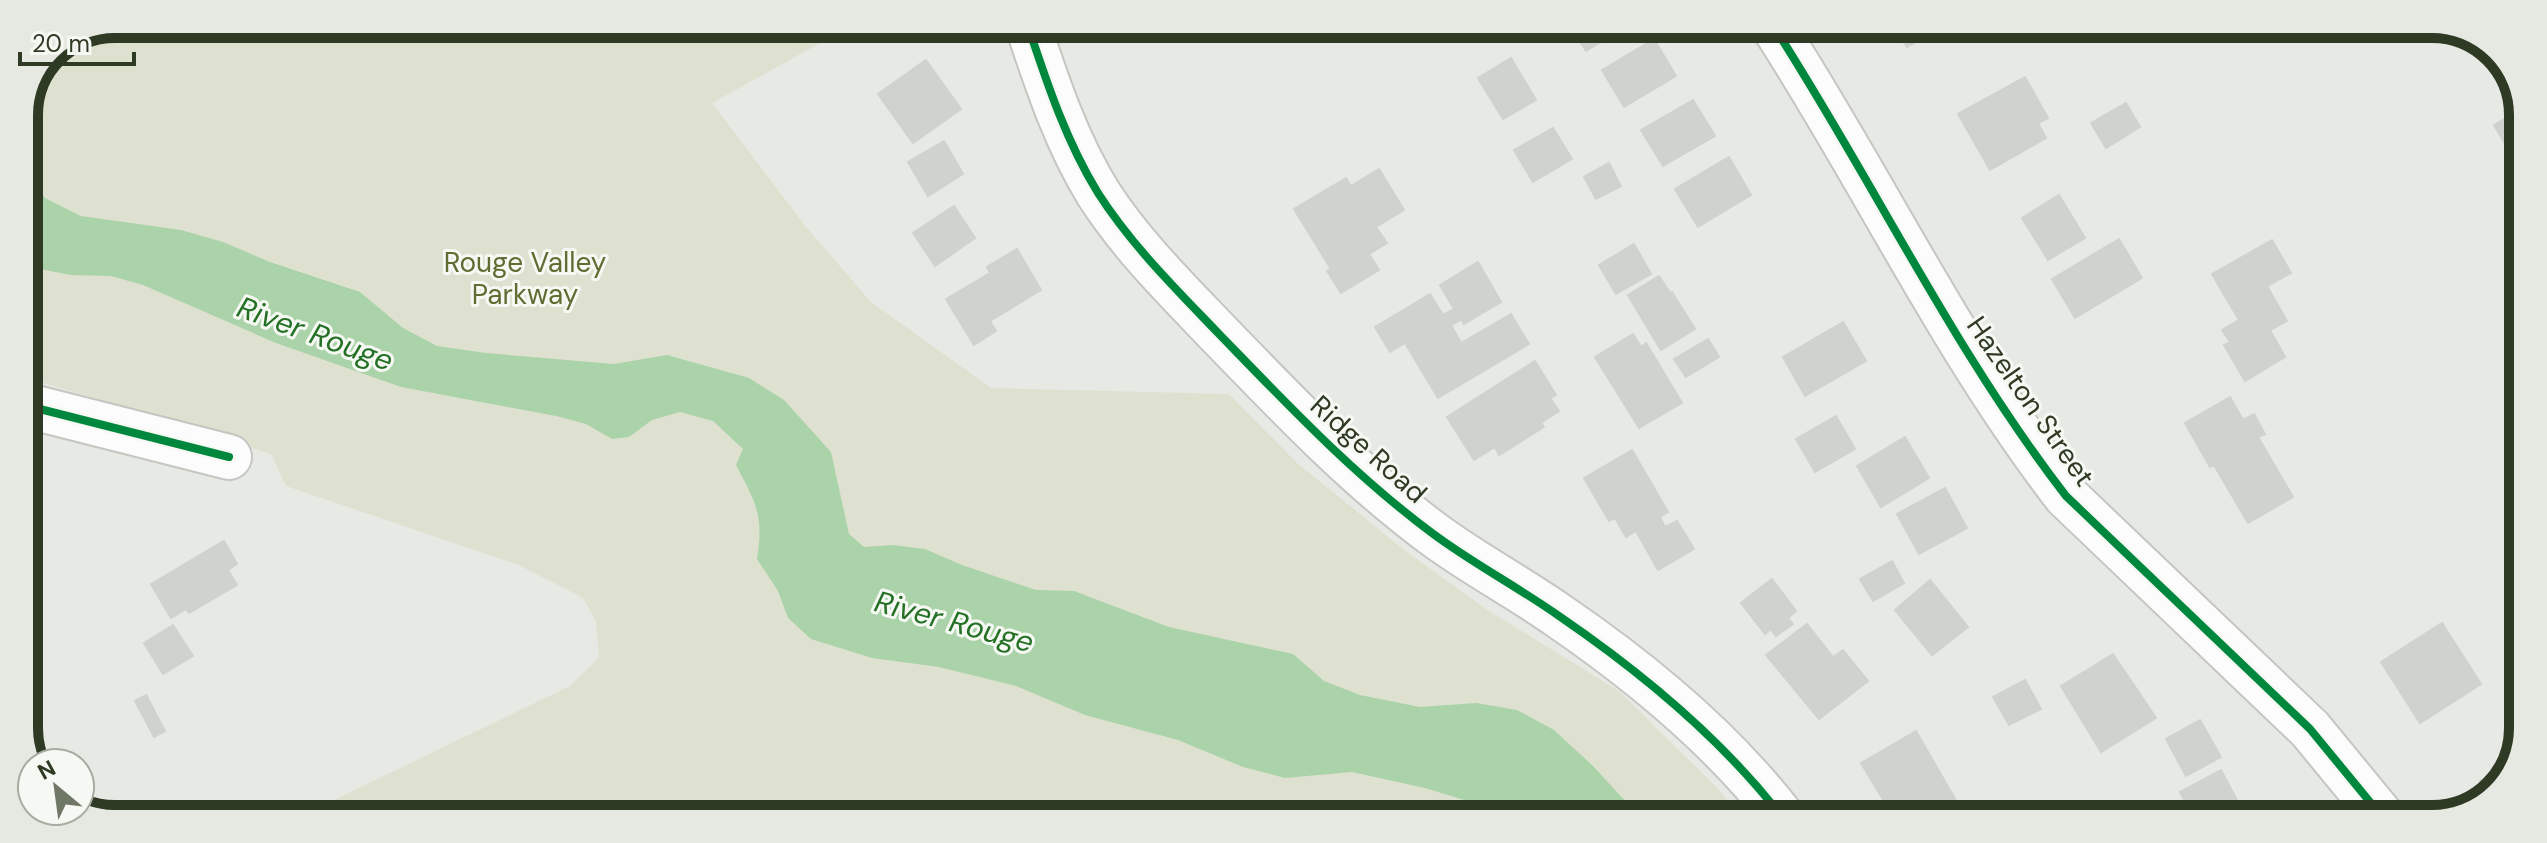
<svg xmlns="http://www.w3.org/2000/svg" width="2547" height="843" font-family="'DM Sans',sans-serif">
<rect width="100%" height="100%" fill="#e7e9e4"/>
<path fill="#dee1cf" d="M 115,24 L 853,25 L 712,103 L 806,227 L 871,302 L 991,388 L 1229,394 L 1297,463 L 1403,549 L 1486,609 L 1619,691 L 1721,792 L 1740,818 L 303,815 L 570,686 L 599,658 L 596,621 L 583,598 L 519,565 L 286,486 L 271,454 L 154,416 L 24,377 L 24,109 L 51,50 Z"/>
<path fill="#abd3a9" d="M 24,172 L 45,198 L 81,216 L 181,230 L 223,242 L 270,262 L 360,292 L 403,328 L 437,346 L 486,353 L 614,364 L 667,355 L 749,378 L 784,400 L 831,452 L 849,534 L 864,547 L 893,545 L 925,549 L 962,565 L 1036,590 L 1074,591 L 1169,627 L 1293,654 L 1324,681 L 1360,695 L 1420,707 L 1476,703 L 1517,710 L 1554,730 L 1593,766 L 1640,817 L 1508,817 L 1500,811 L 1425,788 L 1352,772 L 1285,778 L 1243,767 L 1178,740 L 1085,715 L 1016,686 L 939,667 L 872,658 L 811,639 L 788,618 L 778,591 L 757,559 C 764,515 756,503 736,465 L 743,449 L 713,421 L 680,412 L 652,420 L 629,437 L 612,439 L 586,424 L 556,416 L 401,387 L 276,343 L 143,285 L 111,276 L 71,275 L 24,266 Z"/>
<path fill="#d0d2cd" stroke="#d0d2cd" stroke-width="2" d="M 1571,27 L 1625,27 L 1586,51 Z
M 1895,28 L 1939,28 L 1907,47 Z
M 1654,39 L 1676,76 L 1624,107 L 1602,70 Z
M 1511,58 L 1536,100 L 1503,119 L 1478,78 Z
M 926,60 L 961,109 L 913,143 L 878,94 Z
M 2025,77 L 2048,118 L 2038,123 L 2046,138 L 1990,170 L 1958,114 Z
M 1693,100 L 1715,136 L 1663,166 L 1641,130 Z
M 2126,103 L 2140,127 L 2106,148 L 2091,123 Z
M 2523,108 L 2523,141 L 2508,149 L 2494,125 Z
M 1553,128 L 1572,159 L 1533,182 L 1514,150 Z
M 944,141 L 963,174 L 928,196 L 908,162 Z
M 1729,157 L 1751,195 L 1698,227 L 1675,189 Z
M 1609,163 L 1621,186 L 1596,199 L 1584,177 Z
M 1379,169 L 1404,210 L 1376,227 L 1387,243 L 1369,254 L 1379,270 L 1341,293 L 1327,271 L 1331,269 L 1294,209 L 1346,178 L 1351,186 Z
M 2522,185 L 2522,214 L 2521,214 L 2508,194 Z
M 2059,195 L 2085,238 L 2048,260 L 2022,218 Z
M 954,206 L 975,238 L 935,266 L 913,233 Z
M 2119,239 L 2142,278 L 2075,318 L 2052,279 Z
M 2272,240 L 2291,273 L 2267,286 L 2287,321 L 2270,330 L 2285,357 L 2245,381 L 2224,345 L 2230,342 L 2222,330 L 2239,320 L 2212,274 Z
M 1634,244 L 1651,274 L 1616,294 L 1599,265 Z
M 1017,249 L 1041,290 L 990,321 L 996,331 L 974,345 L 946,299 L 990,273 L 987,267 Z
M 1478,262 L 1501,302 L 1464,324 L 1462,319 L 1451,325 L 1461,343 L 1511,314 L 1529,344 L 1438,398 L 1405,343 L 1390,352 L 1375,327 L 1430,294 L 1443,315 L 1454,309 L 1440,285 Z
M 1659,276 L 1670,293 L 1638,312 L 1628,295 Z
M 1672,292 L 1695,329 L 1661,350 L 1638,312 Z
M 1843,322 L 1866,361 L 1805,396 L 1783,357 Z
M 1633,334 L 1641,347 L 1646,343 L 1682,403 L 1639,428 L 1595,357 Z
M 1708,339 L 1719,357 L 1686,377 L 1674,359 Z
M 1535,361 L 1556,395 L 1550,398 L 1559,411 L 1541,423 L 1544,427 L 1499,455 L 1495,447 L 1474,460 L 1447,417 Z
M 2230,397 L 2243,420 L 2254,414 L 2265,434 L 2258,437 L 2293,497 L 2248,523 L 2214,465 L 2210,467 L 2185,423 Z
M 1836,416 L 1855,449 L 1815,472 L 1796,439 Z
M 1905,437 L 1929,478 L 1881,507 L 1857,466 Z
M 1632,450 L 1668,512 L 1660,517 L 1665,527 L 1677,521 L 1694,549 L 1658,570 L 1636,531 L 1626,537 L 1615,518 L 1609,521 L 1584,478 Z
M 1945,488 L 1967,528 L 1919,554 L 1897,514 Z
M 224,541 L 237,564 L 228,570 L 237,585 L 189,613 L 186,609 L 171,618 L 151,584 Z
M 1892,561 L 1904,583 L 1873,601 L 1860,579 Z
M 1772,579 L 1796,611 L 1788,618 L 1793,624 L 1776,636 L 1771,629 L 1765,634 L 1741,603 Z
M 1930,580 L 1968,627 L 1932,655 L 1895,610 Z
M 2442,623 L 2481,684 L 2420,723 L 2381,662 Z
M 1807,624 L 1833,657 L 1843,650 L 1868,681 L 1819,719 L 1766,655 Z
M 173,625 L 193,656 L 163,674 L 144,643 Z
M 2113,654 L 2156,718 L 2101,752 L 2061,686 Z
M 2025,680 L 2041,709 L 2009,725 L 1993,697 Z
M 146,695 L 165,731 L 154,737 L 135,701 Z
M 2200,720 L 2221,757 L 2186,776 L 2166,739 Z
M 1916,731 L 1966,818 L 1915,818 L 1912,814 L 1905,818 L 1894,818 L 1861,763 Z
M 2518,756 L 2518,757 L 2490,797 L 2480,781 Z
M 2221,770 L 2247,819 L 2194,819 L 2180,792 Z"/>
<g fill="none" stroke-linecap="round" stroke-linejoin="round">
<defs>
<path id="minor" d="M 1028,26 C 1047,83 1066,141 1098,193 C 1132,246 1177,290 1220,335 C 1288,405 1354,475 1432,533 C 1472,563 1518,587 1559,616 C 1641,672 1722,739 1783,818
M 1774,27 C 1874,182 1953,350 2066,496 L 2310,729 L 2384,819
M 24,405 L 229,457"/>
</defs>
<use href="#minor" stroke="#c4c6c1" stroke-width="48"/>
<use href="#minor" stroke="#fbfcfb" stroke-width="44"/>
<defs>
<path id="cycleway" d="M 1028,26 C 1047,83 1066,141 1098,193 C 1132,246 1177,290 1220,335 C 1288,405 1354,475 1432,533 C 1472,563 1518,587 1559,616 C 1641,672 1722,739 1783,818
M 1774,27 C 1874,182 1953,350 2066,496 L 2310,729 L 2384,819
M 24,405 L 229,457"/>
</defs>
<use href="#cycleway" stroke="#f6f8f3" stroke-width="13"/>
<use href="#cycleway" stroke="#00873e" stroke-width="8"/>
</g>
<g text-anchor="middle" stroke-width="6" stroke-linejoin="round" paint-order="stroke">
<g font-size="28" fill="#606d32" stroke="#f6f8f3">
<text x="525" y="272">Rouge Valley<tspan x="525" dy="32">Parkway</tspan></text>
</g>
<g font-size="28" fill="#2e3a24" stroke="#f6f8f3">
<text transform="translate(2031 401) rotate(55)" y="10">Hazelton Street</text>
<text transform="translate(1369 449) rotate(42)" y="10">Ridge Road</text>
</g>
<g font-size="30" font-style="italic" fill="#247025" stroke="#f6f8f3">
<text transform="translate(315 334) rotate(20)" y="10">River Rouge</text>
<text transform="translate(954 622) rotate(15)" y="10">River Rouge</text>
</g>
</g>
<path d="M0 0H2547V843H0ZM115 38H2432A77 77 0 0 1 2509 115V728A77 77 0 0 1 2432 805H115A77 77 0 0 1 38 728V115A77 77 0 0 1 115 38Z" fill="#e6e9e2" fill-rule="evenodd"/>
<path fill="none" stroke="#2e3a24" stroke-width="10" d="M115 38H2432A77 77 0 0 1 2509 115V728A77 77 0 0 1 2432 805H115A77 77 0 0 1 38 728V115A77 77 0 0 1 115 38Z"/>
<g transform="translate(56 787) rotate(331)"><circle r="38" fill="#f6f8f3" stroke="#a6aca0" stroke-width="2"/>
<path d="M0-6L14 30L0 20L-14 30Z" fill="#6f7767"/>
<text y="-12" font-size="22" font-weight="bold" text-anchor="middle" fill="#2e3a24">N</text>
</g>
<path d="M20 52v12h114v-12" fill="none" stroke="#2e3a24" stroke-width="4"/>
<text x="32" y="52" font-size="24" fill="#2e3a24" stroke="#f6f8f3" stroke-width="6" paint-order="stroke">20 m</text>
</svg>
